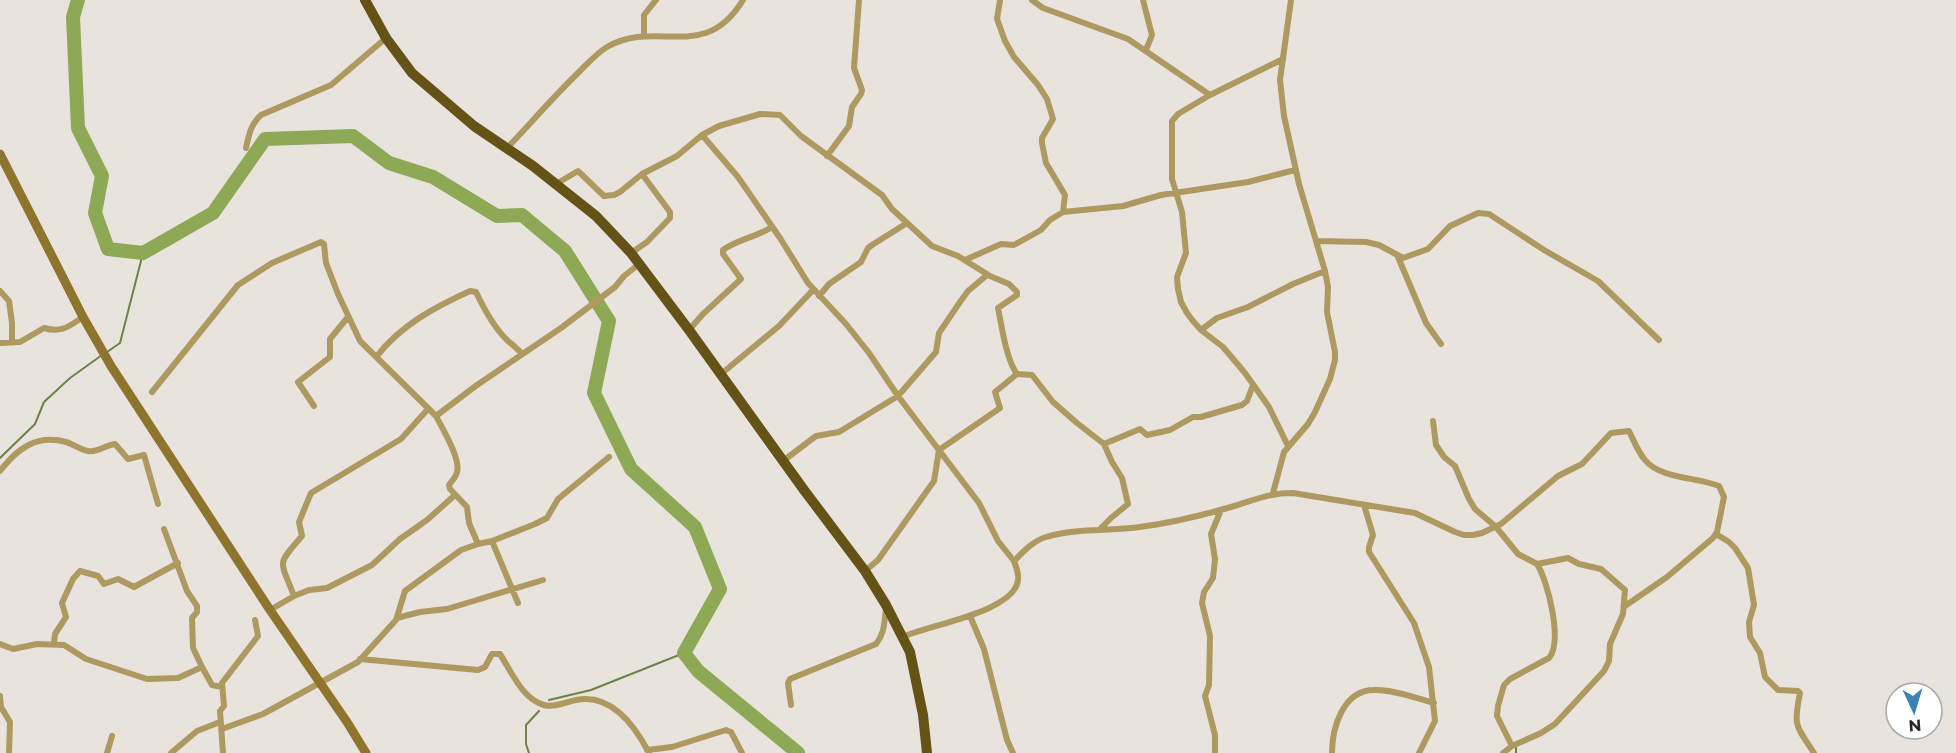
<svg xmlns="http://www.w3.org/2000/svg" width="1956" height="753" font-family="Montserrat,sans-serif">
<rect width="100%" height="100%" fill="#e9e3de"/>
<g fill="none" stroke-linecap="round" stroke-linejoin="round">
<path stroke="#6f8246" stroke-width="2" d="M 107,352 L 120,343 L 143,253
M 0,458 L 35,424 L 44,402 L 70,378 L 102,355
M 549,700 L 591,690 L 684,653
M 1516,745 L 1516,753
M 529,753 L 526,744 L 526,725 L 539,711"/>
<path stroke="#8ea955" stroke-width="14" d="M 78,0 L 73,17 L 78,128 L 102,176 L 95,213 L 108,249 L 143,253 L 213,213 L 265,139 L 353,136 L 389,163 L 433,177 L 497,216 L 522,215 L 565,251 L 609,321 L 594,393 L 631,469 L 695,527 L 720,589 L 684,653 L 698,671 L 798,753"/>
<path stroke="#ae9961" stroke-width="6" d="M 1000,0 L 997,19 L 1005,41 L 1014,57 L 1038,85 L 1047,99 L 1053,119 L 1042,138 L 1042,143 L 1046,163 L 1065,195 L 1063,212
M 1032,0 L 1043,8 L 1128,39 L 1210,95 L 1283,59
M 1143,0 L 1152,35 L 1146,50
M 644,36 L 644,15 L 656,0
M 1210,95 L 1178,114 L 1172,121 L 1172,179 L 1182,212 L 1186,253 L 1177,277 L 1178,289 L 1181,302 L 1187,313 L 1193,321 L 1201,330 L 1223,347 L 1245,373 L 1269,407 L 1288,446
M 702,135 L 738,177 L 780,238 L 808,283 L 846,324 L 869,353 L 898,396 L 979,503 L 998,541 L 1014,561
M 246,148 C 249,134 251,124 261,115 L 331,85 L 386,38
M 507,148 C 531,123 554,96 580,71 C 588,63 597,53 607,47 C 658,18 704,64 743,0
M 827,156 L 849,126 L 852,107 L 861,94 L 862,90 L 854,68 L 859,0
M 556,184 L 578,171 L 604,196 L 614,195 L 620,192 L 642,174 L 677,156 L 702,135 L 719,126 L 760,114 L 780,115 L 801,136 L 882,195 L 892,209 L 932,246 L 958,256 L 990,276 L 1009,284 L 1017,292 L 1017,295 L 998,308 C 1002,327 1006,359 1017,374 L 1032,375 L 1053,402 L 1077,423 L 1104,444 L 1112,462 L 1122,478 L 1128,504 L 1111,518 L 1101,528
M 1317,241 L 1366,242 L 1379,245 L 1403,258 L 1428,249 L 1450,226 L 1478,213 L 1489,214 L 1544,250 L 1598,281 L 1659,340
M 631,253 L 647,242 L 670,218 L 670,212 L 642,174
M 1398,257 L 1426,323 L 1441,344
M 965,260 L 1001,244 L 1014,245 L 1041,230 L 1050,220 L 1063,212 L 1123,206 L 1161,195 L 1248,182 L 1295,170
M 0,291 L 9,301 L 12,323 L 12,343
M 819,296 L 829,284 L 861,262 L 868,248 L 872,245 L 907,223
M 689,330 L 703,314 L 741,279 L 723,254 L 723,250 C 738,239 757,237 772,227
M 1201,330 L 1217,318 L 1248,307 L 1293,284 L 1325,271
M 0,343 L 20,342 L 44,328 C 62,333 68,327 83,317
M 377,356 C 401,325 435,307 470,291 L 476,292 C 484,309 494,328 508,341 C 514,346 518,349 522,354
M 721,374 L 779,326 L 813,290
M 152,392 L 238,285 L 272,263 L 321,242 L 324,244 L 326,263 L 338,294 L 360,341 L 436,416
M 314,406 L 298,382 L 330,357 L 330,339 L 348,317
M 1433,421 L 1436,445 L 1444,457 L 1455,466 L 1469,499 L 1475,509 L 1496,527 L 1518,554 L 1537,564 L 1568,558 L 1579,564 L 1601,569 L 1625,590 L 1623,614 L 1610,644 L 1609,661 L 1604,671 L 1555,724 L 1541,733 L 1512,746 L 1503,753
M 1104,444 L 1140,429 L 1147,435 L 1170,430 L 1193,417 L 1201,417 L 1242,405 L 1247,401 L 1253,385
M 783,461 L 816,436 L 839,432 L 898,396 L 936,352 L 939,333 L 960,302 L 968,291 L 987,275
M 0,471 C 17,449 36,434 66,442 C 73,444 80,450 88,451 C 97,453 106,445 115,444 L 128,459 L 144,455 L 158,504
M 1273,493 L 1284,452 L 1308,424 L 1315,412 L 1330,379 L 1335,360 L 1335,352 L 1327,312 L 1328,287 L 1325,271 L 1299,184 L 1284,116 L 1280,80 L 1291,0
M 1364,505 L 1373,535 L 1369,547 L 1369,552 L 1414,623 L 1429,667 L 1435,721 L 1419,753
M 164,529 L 187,591 L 197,606 L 197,612 L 192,618 L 193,648 L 202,667
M 1716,534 L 1729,542 L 1735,548 L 1748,568 L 1754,605 L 1749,622 L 1750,637 L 1760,653 L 1765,677 L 1778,690 L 1798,691 L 1800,693 C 1793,727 1796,725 1814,753
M 492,541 L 535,524 L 547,518 L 558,499 L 609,457
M 865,571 L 878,560 L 934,481 L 939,450 L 1000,408 L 995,392 L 1017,374
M 294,596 C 280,559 276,566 302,536 L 299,522 L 311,493 L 401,439 L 428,409
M 518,603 L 492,541 L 478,544 L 469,523 L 467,507 L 450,489 L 449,485 C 452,481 456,477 457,472 C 461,459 442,428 436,416 L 477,385 L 561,328 L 615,287 L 624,276 L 639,264
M 270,610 L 294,596 L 309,590 L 327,588 L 372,565 L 400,539 L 427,520 L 455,495
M 970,616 L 984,649 L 1007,740 L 1013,753
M 397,618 L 420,612 L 447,609 L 543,580
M 903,637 C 928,625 1015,612 1018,580 C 1019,573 1016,567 1014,561 C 1023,552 1033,541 1046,537 C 1079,527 1113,532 1146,526 C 1175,522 1203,515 1231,507 C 1255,500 1268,493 1293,493 L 1415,513 L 1455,532 L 1464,535 L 1473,535 L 1482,533 L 1501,524 L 1558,476 L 1582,464 L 1611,433 L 1629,431 C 1634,441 1638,452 1645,460 C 1660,479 1698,477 1719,486 L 1724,497 L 1717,532 L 1713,538 L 1667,577 L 1625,606
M 54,643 L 55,634 L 66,617 L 62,603 L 73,579 L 80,571 L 98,576 L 104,584 L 118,579 L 134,587 L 178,563
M 0,644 L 13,649 L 37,644 L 64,645 L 86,659 L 147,679 L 178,678 L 202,667 L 212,685 L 222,687
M 360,659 L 478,670 L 485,667 L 492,654 L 500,654 C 511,671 523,700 544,705 C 555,708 566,702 576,700 C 611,693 635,726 649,753
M 0,696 L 1,707 L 10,722 L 9,753
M 791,705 L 788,683 L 790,679 L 876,644 C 885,633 884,622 886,609
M 222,729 L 263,714 L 358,662 L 396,620 L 405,591 L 461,550 L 478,544
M 1512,746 L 1497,716 L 1498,706 L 1504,685 L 1510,679 L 1549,658 C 1563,642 1548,581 1537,564
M 647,750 L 672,747 L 726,730 L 731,732 L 742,753
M 107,753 L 112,736
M 171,753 L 197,731 L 220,722
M 223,753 L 220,711 L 224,706 L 222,683 L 258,636 L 255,620
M 1215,753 L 1215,735 L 1205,696 L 1209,685 L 1210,636 L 1202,603 L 1204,592 L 1213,578 L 1215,559 L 1211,534 L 1221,510
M 1332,753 C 1332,728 1343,690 1374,690 C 1391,689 1417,698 1434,703"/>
<path stroke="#8e742d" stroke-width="9" d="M 0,154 L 83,317 L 111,366 L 270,610 L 347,722 L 366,753"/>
<path stroke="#655216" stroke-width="10" d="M 365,0 L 386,38 L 412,73 L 474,126 L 533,166 L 596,216 L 631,253 L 689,330 L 804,490 L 865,571 L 886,605 L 910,652 L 923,715 L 927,753"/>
</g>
<g transform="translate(1914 711) rotate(176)"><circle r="28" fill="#ffffff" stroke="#a9a8a7" stroke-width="1.5"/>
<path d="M0-4.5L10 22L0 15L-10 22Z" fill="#3a82b7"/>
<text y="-9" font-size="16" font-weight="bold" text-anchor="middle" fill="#282624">N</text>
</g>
</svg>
